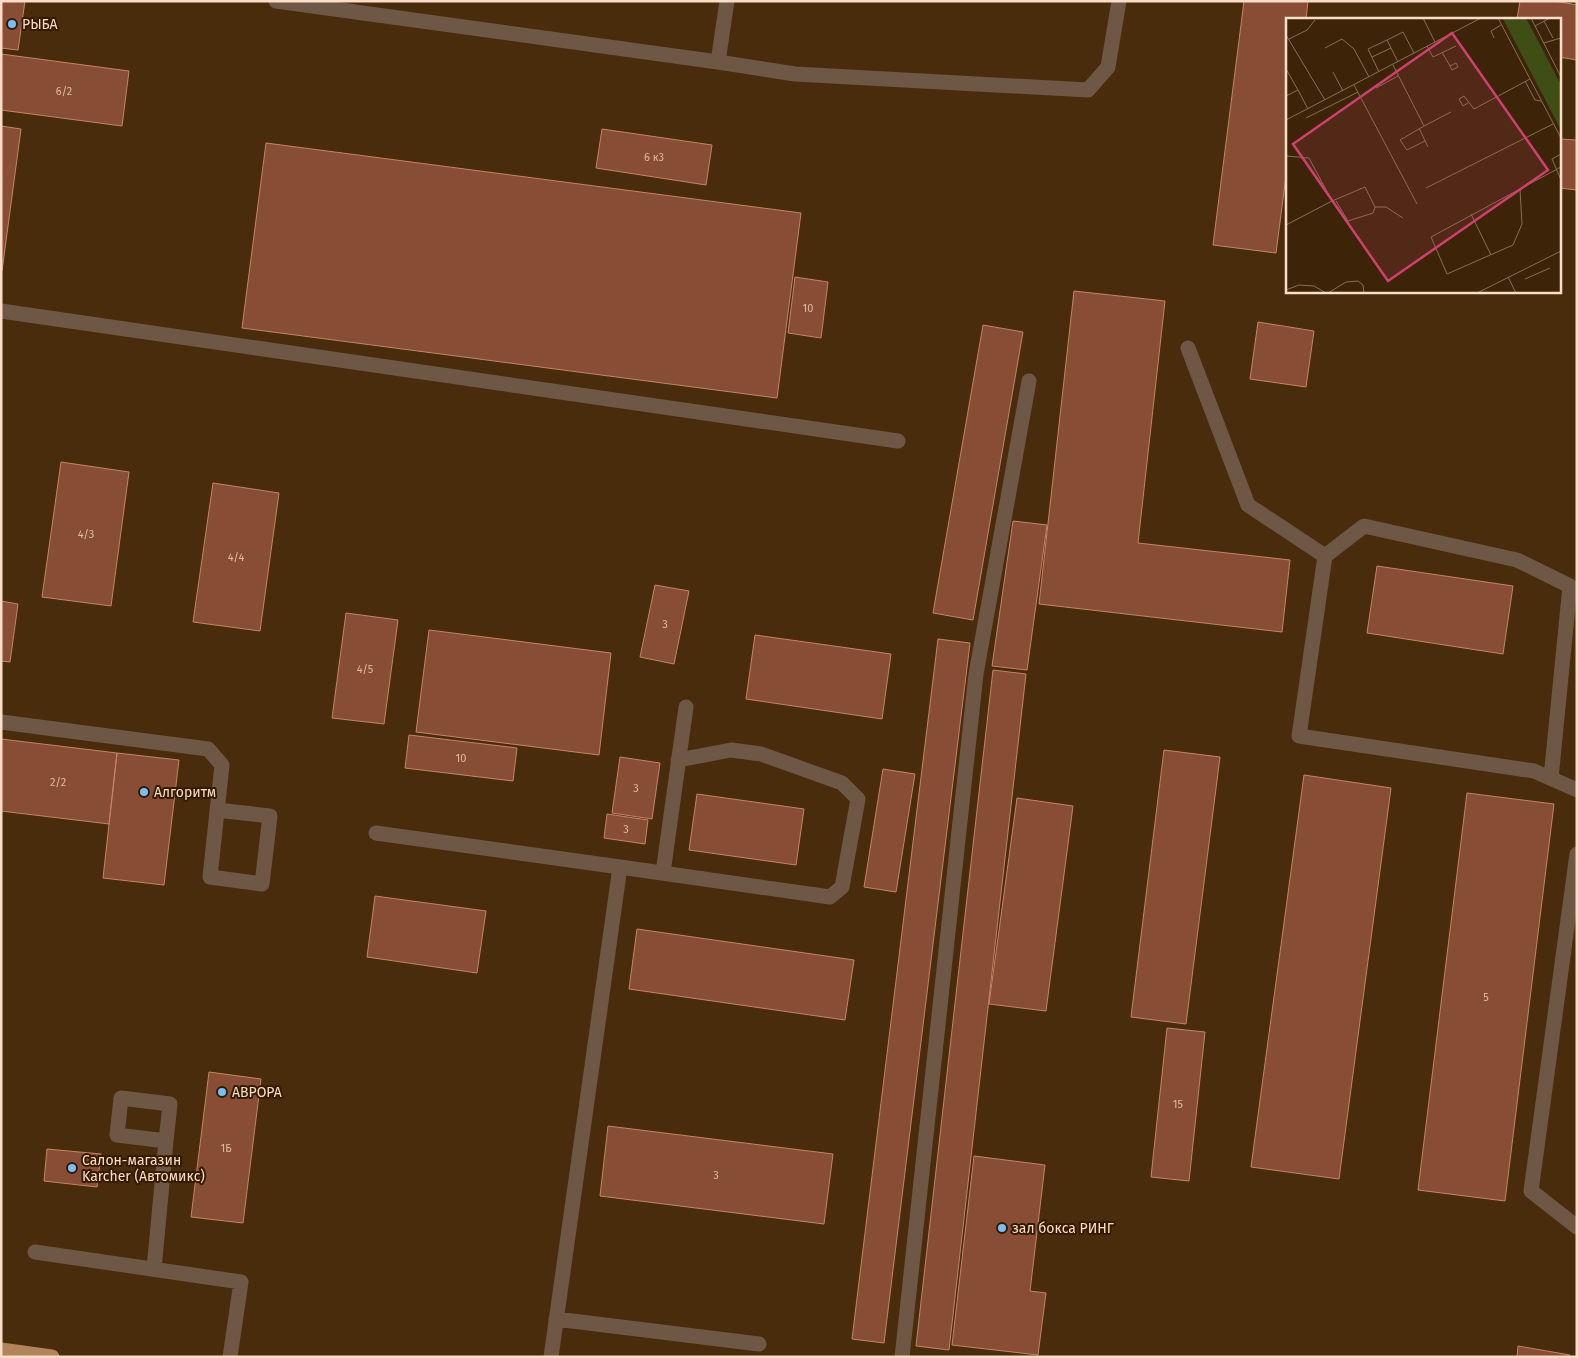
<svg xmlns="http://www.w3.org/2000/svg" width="1578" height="1358" font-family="'Fira Sans',sans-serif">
<rect width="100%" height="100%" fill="#3d2408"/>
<path fill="#492c0c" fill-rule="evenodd" d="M 1,1 L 1577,1 L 1577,1357 L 1,1357 ZM 1287,19 L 1559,19 L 1559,291 L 1287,291 Z"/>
<path fill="#874d35" stroke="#c78467" d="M 1,1 L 25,1 L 18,50 L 1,48 Z
M 1244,1 L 1308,1 L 1306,19 L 1287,19 L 1287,168 L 1276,253 L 1213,245 Z
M 1520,1 L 1555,1 L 1577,5 L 1577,60 L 1559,57 L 1559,19 L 1517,19 Z
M 1,54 L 129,71 L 122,126 L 1,110 Z
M 1,126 L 21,129 L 2,271 L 1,271 Z
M 602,129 L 712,145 L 706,185 L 596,168 Z
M 1559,139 L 1577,140 L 1577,190 L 1559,188 Z
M 266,143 L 801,213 L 777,398 L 242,328 Z
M 795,277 L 828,282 L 821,338 L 788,333 Z
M 1074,291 L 1165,301 L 1138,543 L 1290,560 L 1282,632 L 1039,604 Z
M 1258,322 L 1314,331 L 1306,387 L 1250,379 Z
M 983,325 L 1023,332 L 973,620 L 933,613 Z
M 61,462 L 129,472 L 111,606 L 42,597 Z
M 213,483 L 279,493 L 260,631 L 193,622 Z
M 1013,521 L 1047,525 L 1027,670 L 992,666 Z
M 1377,566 L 1513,586 L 1503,654 L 1367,633 Z
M 655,585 L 689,591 L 674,664 L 640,657 Z
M 1,601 L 18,604 L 10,662 L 1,661 Z
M 346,613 L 398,620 L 384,724 L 332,718 Z
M 429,630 L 611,653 L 599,755 L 416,732 Z
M 755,635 L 891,654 L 882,719 L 746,699 Z
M 938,639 L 970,643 L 884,1343 L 852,1339 Z
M 993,670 L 1026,674 L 949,1350 L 916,1346 Z
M 409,735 L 517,748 L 513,781 L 405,768 Z
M 1,739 L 117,753 L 109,824 L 1,811 Z
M 1164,750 L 1220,757 L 1186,1024 L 1131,1017 Z
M 117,753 L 179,760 L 164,885 L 103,878 Z
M 620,757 L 660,763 L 652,819 L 612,813 Z
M 883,769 L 915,774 L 896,892 L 864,887 Z
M 1304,775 L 1391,788 L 1339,1179 L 1251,1167 Z
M 1467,793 L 1554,804 L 1505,1201 L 1418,1190 Z
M 697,794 L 804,809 L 796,865 L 689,850 Z
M 1017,798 L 1073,806 L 1046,1011 L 989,1004 Z
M 607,814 L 648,820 L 645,844 L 604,838 Z
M 375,896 L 486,911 L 477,973 L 367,957 Z
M 637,929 L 854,960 L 845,1020 L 629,989 Z
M 1167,1028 L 1205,1032 L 1189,1181 L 1151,1177 Z
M 209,1072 L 261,1079 L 243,1223 L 191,1217 Z
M 608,1126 L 833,1154 L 824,1224 L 600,1196 Z
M 47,1149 L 101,1154 L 97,1187 L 44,1181 Z
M 974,1156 L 1045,1165 L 1030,1291 L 1046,1293 L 1038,1355 L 952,1345 Z
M 1518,1346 L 1570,1355 L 1569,1357 L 1517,1357 Z"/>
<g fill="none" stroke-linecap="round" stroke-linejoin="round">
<path stroke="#6e5845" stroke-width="15" d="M 276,1 L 718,62 L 795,74 L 1088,90 L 1108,67 L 1119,1
M 718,62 L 727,1
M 1,311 L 898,441
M 1188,348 L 1248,505 L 1325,556
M 1,722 L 208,749 L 222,765 L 210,877 L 262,884 L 270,816 L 217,810
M 1551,778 L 1570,586 L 1517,560 L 1364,526 L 1325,556 L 1299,736 L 1534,771 L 1577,790
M 376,833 L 620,867 L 551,1357
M 1577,854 L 1531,1191 L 1577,1227
M 620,867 L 830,897 L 842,887 L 858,799 L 842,783 L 761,754 L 731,750 L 678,760
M 663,873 L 686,707
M 35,1252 L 241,1282 L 230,1357
M 154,1269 L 166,1141 L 117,1135 L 121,1098 L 170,1104 L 166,1141
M 556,1319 L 759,1344
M 902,1357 L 976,674 L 1029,381"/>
<path stroke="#b1845b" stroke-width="15" d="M 1,1350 L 52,1357"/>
</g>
<g fill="#78bff7" stroke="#331a00" stroke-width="2">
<circle cx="12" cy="24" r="5"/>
<circle cx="144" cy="792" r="5"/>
<circle cx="222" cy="1092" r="5"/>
<circle cx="72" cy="1168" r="5"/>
<circle cx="1002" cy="1228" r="5"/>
</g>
<g text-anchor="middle" stroke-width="4" stroke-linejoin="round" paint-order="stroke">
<g font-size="11" fill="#debaa1">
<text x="64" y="95">6/2</text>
<text x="654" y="161">6 к3</text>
<text x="808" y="312">10</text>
<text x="86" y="538">4/3</text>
<text x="236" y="561">4/4</text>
<text x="665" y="628">3</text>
<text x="365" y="673">4/5</text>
<text x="461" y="762">10</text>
<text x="58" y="786">2/2</text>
<text x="636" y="792">3</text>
<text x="626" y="833">3</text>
<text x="1486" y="1001">5</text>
<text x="1178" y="1108">15</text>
<text x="226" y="1152">1Б</text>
<text x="716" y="1179">3</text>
</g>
<g font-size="14" fill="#fbdec5" stroke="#331a00" text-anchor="start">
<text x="22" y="29">РЫБА</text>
<text x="154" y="797">Алгоритм</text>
<text x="232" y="1097">АВРОРА</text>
<text x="82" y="1165">Салон-магазин<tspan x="82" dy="16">Karcher (Автомикс)</tspan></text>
<text x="1012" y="1233">зал бокса РИНГ</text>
</g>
</g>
<g transform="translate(1286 18)">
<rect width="275" height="275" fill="#3d2408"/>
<path d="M 240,0 L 275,67 L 275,112 L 217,1 Z" fill="#3e4e15"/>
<path fill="none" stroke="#896e54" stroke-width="1" d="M 137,0 L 149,24M 212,0 L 275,120M 245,0 L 275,59M 258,3 L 267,20M 249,8 L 264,0M 0,17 L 39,82M 208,20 L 205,13 L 215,7M 3,21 L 21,12 L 29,2M 258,25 L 275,20M 141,28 L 147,39 L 170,28M 39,30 L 56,21 L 68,31 L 83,59M 156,34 L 164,48 L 170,45 L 172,49 L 166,52 L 164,48M 86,39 L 105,30M 112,44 L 101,22 L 117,14 L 128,35M 107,47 L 138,108 L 165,94M 0,51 L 12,72M 47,54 L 57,73M 93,54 L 82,31 L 101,22M 239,63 L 249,82 L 255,83M 68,67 L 131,186M 90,70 L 112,58M 0,78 L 12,72 L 22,91M 182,85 L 177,88 L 173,81 L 178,78 L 188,91 L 244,61M 20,100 L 72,74M 0,102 L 195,0M 138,108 L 114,122 L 121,132 L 139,123M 133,110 L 142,129M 275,136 L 266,141 L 275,162M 0,138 L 23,140 L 46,183 L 0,207M 140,170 L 267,106M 234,171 L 145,219 L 161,256 L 227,227 L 236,206 L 234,171 L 275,149M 46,183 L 79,169 L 89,189 L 87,195 L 62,203 L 50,183M 89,189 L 100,189 L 117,200M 185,196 L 205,237M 222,259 L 230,275M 239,261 L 264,250M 0,272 L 13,267 L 28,268 L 40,275M 42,275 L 60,264 L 72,263 L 77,267 L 78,275M 191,275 L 275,233"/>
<path fill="#cd4070" fill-opacity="0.15" stroke="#cd4070" stroke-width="2.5" d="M 166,15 L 262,152 L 102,263 L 7,126 Z"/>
<rect width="275" height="275" fill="none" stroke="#fbdec5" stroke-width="2.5"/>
</g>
<rect width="1578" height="1358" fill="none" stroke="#fbdec5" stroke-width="5"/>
</svg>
